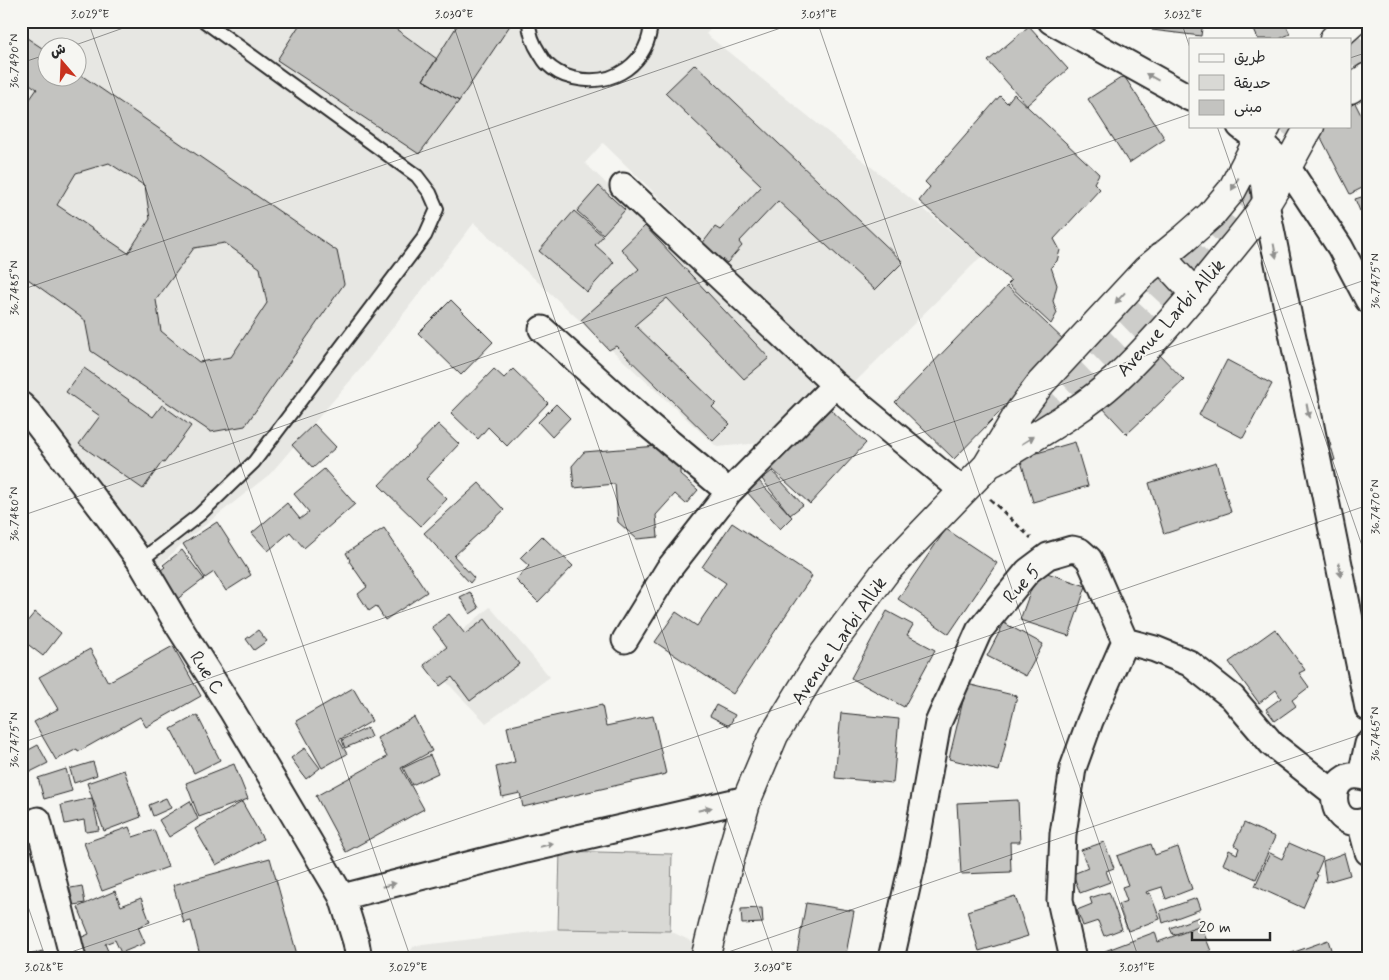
<svg xmlns="http://www.w3.org/2000/svg" width="1389" height="980" font-family="Mynerve,'Playpen Sans Arabic',sans-serif">
<rect width="100%" height="100%" fill="#f6f6f2"/>
<filter id="ink" filterUnits="userSpaceOnUse"><feTurbulence type="fractalNoise" baseFrequency=".02" numOctaves="2"/><feDisplacementMap in="SourceGraphic" scale="10" xChannelSelector="R" yChannelSelector="G"/><feConvolveMatrix kernelMatrix="1 2 1 2 8 2 1 2 1" color-interpolation-filters="sRGB"/></filter>
<g filter="url(#ink)">
<path fill="#e7e7e3" fill-rule="evenodd" d="M 21,21 L 718,21 L 706,34 L 982,256 L 852,385 L 603,143 L 585,163 L 818,386 L 761,443 L 717,447 L 474,223 L 363,366 L 270,474 L 186,540 L 147,578 L 71,445 L 21,383 ZM 48,48 L 78,48 L 78,78 L 48,78 Z
M 490,607 L 550,677 L 486,723 L 426,661 Z
M 558,929 L 670,931 L 693,942 L 689,959 L 404,959 L 414,946 Z"/>
<path fill="#d9d9d5" stroke="#828280" d="M 560,851 L 672,854 L 670,931 L 558,929 Z"/>
<path fill="#c3c3c0" stroke="#2b2b2b" fill-rule="evenodd" d="M 302,21 L 385,21 L 437,59 L 423,80 L 459,101 L 419,154 L 277,60 Z
M 460,21 L 513,21 L 459,101 L 423,80 Z
M 1153,21 L 1203,21 L 1201,36 L 1152,30 Z
M 1254,21 L 1259,21 L 1262,29 L 1279,21 L 1284,21 L 1290,34 L 1279,39 L 1258,39 L 1251,23 Z
M 1029,26 L 1068,69 L 1027,105 L 988,61 Z
M 21,34 L 48,52 L 48,78 L 78,78 L 78,73 L 337,251 L 344,284 L 245,426 L 211,432 L 91,351 L 85,320 L 21,274 L 21,112 L 37,89 L 21,78 ZM 109,163 L 145,186 L 150,219 L 128,253 L 57,205 L 76,173 ZM 225,243 L 260,268 L 267,303 L 231,357 L 199,362 L 161,331 L 156,300 L 194,248 Z
M 695,64 L 903,262 L 875,290 L 778,201 L 739,242 L 742,246 L 727,263 L 702,244 L 715,227 L 720,230 L 762,186 L 665,93 Z
M 1124,76 L 1165,139 L 1129,163 L 1088,99 Z
M 1014,94 L 1099,174 L 1094,183 L 1100,189 L 1054,239 L 1060,250 L 1057,261 L 1051,267 L 1057,285 L 1053,301 L 1057,313 L 1051,324 L 1008,284 L 1011,281 L 919,201 L 930,187 L 925,182 L 1000,96 L 1007,103 Z
M 1355,103 L 1362,117 L 1368,115 L 1368,185 L 1350,194 L 1315,126 L 1350,126 L 1350,106 Z
M 599,186 L 625,210 L 603,234 L 577,211 Z
M 1368,195 L 1368,208 L 1360,211 L 1355,199 Z
M 574,211 L 603,236 L 595,245 L 614,262 L 587,292 L 539,251 Z
M 645,226 L 769,358 L 744,379 L 667,298 L 635,325 L 716,403 L 712,407 L 730,424 L 713,441 L 616,346 L 609,350 L 581,320 L 639,269 L 621,249 Z
M 1007,286 L 1067,343 L 954,459 L 895,402 Z
M 451,300 L 493,342 L 461,375 L 418,333 Z
M 1157,352 L 1184,380 L 1127,434 L 1101,406 Z
M 1227,360 L 1272,384 L 1243,438 L 1199,415 Z
M 84,368 L 153,417 L 162,405 L 191,426 L 164,463 L 162,462 L 143,489 L 79,444 L 100,416 L 66,392 Z
M 494,369 L 504,378 L 513,369 L 548,403 L 507,446 L 488,427 L 478,439 L 451,413 Z
M 556,404 L 570,418 L 552,437 L 538,422 Z
M 828,407 L 866,443 L 810,504 L 771,468 Z
M 314,424 L 336,447 L 313,468 L 292,445 Z
M 438,424 L 459,444 L 426,479 L 447,499 L 421,526 L 379,485 Z
M 1328,436 L 1335,460 L 1323,463 L 1316,439 Z
M 1075,442 L 1088,486 L 1033,502 L 1020,458 Z
M 657,446 L 680,466 L 680,474 L 698,490 L 686,504 L 675,494 L 656,515 L 658,537 L 637,539 L 618,522 L 615,484 L 574,488 L 572,466 L 584,452 Z
M 1216,462 L 1231,512 L 1164,534 L 1149,483 Z
M 324,469 L 355,504 L 304,548 L 290,532 L 268,551 L 252,533 L 287,503 L 300,519 L 309,512 L 294,494 Z
M 772,471 L 803,505 L 790,515 L 762,479 Z
M 758,480 L 792,517 L 780,529 L 746,491 Z
M 479,483 L 504,510 L 454,556 L 474,578 L 470,583 L 424,533 Z
M 217,522 L 251,575 L 226,591 L 214,572 L 205,578 L 183,544 Z
M 732,523 L 812,576 L 733,694 L 655,642 L 676,612 L 697,626 L 726,583 L 702,567 Z
M 384,528 L 427,592 L 385,620 L 376,606 L 369,611 L 358,594 L 367,587 L 349,561 L 350,560 L 346,553 Z
M 946,529 L 997,563 L 949,634 L 898,599 Z
M 542,536 L 573,566 L 538,602 L 516,580 L 529,566 L 520,558 Z
M 182,550 L 204,579 L 172,603 L 152,577 L 165,567 L 163,565 Z
M 1038,570 L 1086,586 L 1069,636 L 1020,620 Z
M 470,592 L 479,608 L 470,614 L 460,597 Z
M 887,611 L 913,625 L 907,635 L 935,650 L 904,707 L 851,678 Z
M 35,612 L 61,633 L 43,656 L 21,639 L 21,629 Z
M 449,614 L 465,634 L 485,619 L 519,664 L 470,701 L 452,677 L 440,686 L 424,665 L 447,647 L 432,627 Z
M 1004,623 L 1043,644 L 1026,676 L 987,656 Z
M 1275,629 L 1305,670 L 1299,673 L 1309,687 L 1292,700 L 1296,706 L 1275,721 L 1266,709 L 1281,698 L 1276,690 L 1259,703 L 1229,662 Z
M 258,630 L 267,641 L 254,650 L 246,639 Z
M 173,646 L 201,696 L 146,727 L 140,717 L 78,752 L 77,749 L 56,760 L 34,722 L 58,709 L 39,677 L 90,649 L 108,682 Z
M 967,684 L 1017,696 L 999,771 L 949,759 Z
M 353,688 L 372,721 L 339,740 L 347,754 L 322,768 L 296,721 Z
M 602,705 L 606,726 L 653,716 L 666,774 L 523,807 L 520,793 L 502,797 L 496,767 L 515,762 L 507,727 Z
M 716,705 L 735,715 L 729,726 L 710,716 Z
M 841,713 L 899,719 L 893,783 L 835,778 Z
M 197,715 L 220,760 L 194,773 L 171,729 Z
M 414,717 L 432,751 L 401,768 L 424,809 L 346,852 L 316,796 L 387,757 L 377,738 Z
M 367,728 L 371,737 L 345,748 L 342,740 Z
M 38,745 L 48,763 L 30,772 L 21,754 Z
M 305,748 L 320,768 L 306,779 L 291,758 Z
M 430,755 L 438,773 L 412,785 L 403,768 Z
M 93,762 L 97,775 L 74,783 L 70,769 Z
M 234,764 L 248,799 L 199,817 L 186,783 Z
M 66,769 L 72,791 L 44,799 L 38,778 Z
M 124,770 L 141,817 L 104,831 L 87,783 Z
M 92,798 L 99,830 L 86,832 L 84,820 L 65,824 L 61,805 Z
M 166,798 L 171,808 L 153,816 L 149,805 Z
M 1018,800 L 1020,842 L 1010,842 L 1011,872 L 961,874 L 957,803 Z
M 190,801 L 198,819 L 169,837 L 159,820 Z
M 242,802 L 263,839 L 216,865 L 195,829 Z
M 1244,823 L 1275,837 L 1256,879 L 1223,864 L 1229,850 L 1237,854 L 1239,848 L 1234,845 Z
M 129,827 L 133,837 L 154,830 L 168,867 L 102,891 L 84,843 Z
M 1104,842 L 1114,868 L 1106,871 L 1110,882 L 1080,893 L 1073,874 L 1088,868 L 1081,850 Z
M 1289,843 L 1323,858 L 1316,874 L 1318,875 L 1303,908 L 1255,886 L 1270,853 L 1282,859 Z
M 1151,844 L 1155,855 L 1178,847 L 1192,889 L 1166,899 L 1162,887 L 1146,892 L 1147,894 L 1150,893 L 1160,919 L 1128,931 L 1118,904 L 1127,901 L 1122,887 L 1128,885 L 1117,856 Z
M 1344,853 L 1350,875 L 1326,882 L 1323,861 Z
M 270,858 L 298,958 L 201,959 L 191,921 L 184,923 L 173,885 Z
M 82,886 L 85,903 L 63,907 L 60,890 Z
M 115,891 L 121,906 L 141,898 L 150,922 L 138,927 L 145,943 L 121,953 L 115,940 L 105,944 L 111,958 L 80,959 L 73,941 L 89,934 L 78,907 Z
M 1109,892 L 1122,929 L 1104,936 L 1098,921 L 1083,926 L 1077,910 L 1092,904 L 1090,898 Z
M 1015,896 L 1028,936 L 979,951 L 967,911 Z
M 1197,898 L 1201,909 L 1163,923 L 1160,911 Z
M 806,903 L 854,911 L 846,954 L 850,955 L 849,959 L 796,959 Z
M 762,908 L 763,923 L 742,924 L 741,909 Z
M 1199,917 L 1201,925 L 1173,935 L 1170,928 Z
M 1201,926 L 1211,951 L 1190,959 L 1108,959 L 1105,951 L 1155,932 L 1158,942 Z
M 1328,940 L 1334,959 L 1275,959 Z
M 42,951 L 45,959 L 21,959 L 21,958 Z"/>
<g fill="none" stroke-linecap="round" stroke-linejoin="round">
<path stroke="#cdcdca" stroke-width="28" stroke-dasharray="28 14" stroke-linecap="butt" d="M 1350,62 L 1368,46
M 1007,447 L 1142,317 L 1218,233 L 1293,126"/>
<defs>
<path id="service" d="M 529,21 C 529,32 534,45 540,54 C 542,57 544,61 546,63 C 554,71 564,76 573,78 C 613,88 650,63 651,21
M 140,561 L 199,515 L 254,462 L 425,236 L 437,209 L 430,193 L 417,176 L 204,21"/>
<path id="minor" d="M 1051,21 L 1190,98
M 1240,126 L 1258,140 L 1288,168 L 1340,247 L 1368,300
M 1258,140 L 1266,204 L 1368,708
M 623,186 L 835,385 L 963,491
M 542,329 L 645,422 L 729,492
M 21,405 L 29,413 L 109,518 L 140,561 L 176,622 L 231,709 L 342,897 L 356,942 L 359,959
M 625,640 L 668,570 L 729,492 L 835,385
M 1361,775 L 1368,744
M 1368,778 C 1321,762 1326,837 1368,820
M 38,820 L 73,959
M 1360,822 L 1368,852
M 342,897 L 526,850 L 747,799
M 891,959 L 914,856 L 938,723 L 979,631 L 1028,571 L 1048,556 L 1072,549 L 1080,551 L 1089,559 L 1125,641 L 1155,649 L 1189,663 L 1232,697 L 1272,744 L 1334,793
M 1073,959 L 1060,900 L 1063,834 L 1073,768 L 1090,721 L 1125,641"/>
<path id="primary" d="M 1334,39 L 1354,21
M 1350,89 L 1368,77
M 1161,257 L 1195,294
M 993,462 C 1034,436 1079,413 1115,380 C 1153,344 1186,305 1218,265 C 1235,244 1253,224 1267,202 C 1283,177 1295,151 1310,126
M 705,959 L 727,869 L 747,799 L 774,735 L 823,655 L 886,571 L 987,466 L 1020,411 L 1041,383 L 1146,270 L 1185,238 L 1211,215 L 1221,203 L 1232,190 L 1258,140 L 1267,126"/>
</defs>
<use href="#service" stroke="#2b2b2b" stroke-width="16"/>
<use href="#minor" stroke="#2b2b2b" stroke-width="29"/>
<use href="#primary" stroke="#2b2b2b" stroke-width="31"/>
<path stroke="#2b2b2b" stroke-width="3" stroke-dasharray="5 4" stroke-linecap="butt" d="M 990,499 L 1031,538"/>
<use href="#service" stroke="#f6f6f2" stroke-width="12"/>
<use href="#minor" stroke="#f6f6f2" stroke-width="25"/>
<use href="#primary" stroke="#f6f6f2" stroke-width="28"/>
</g>
<defs><path id="oneway-solid" d="M-6-.8H1V-3.2L6.5 0L1 3.2V.8H-6Z" transform="scale(1.25)"/></defs>
<g fill="#90908e">
<use href="#oneway-solid" transform="translate(1152 77) rotate(-151)"/>
<use href="#oneway-solid" transform="translate(1235 184) rotate(119)"/>
<use href="#oneway-solid" transform="translate(1275 251) rotate(79)"/>
<use href="#oneway-solid" transform="translate(1120 298) rotate(132)"/>
<use href="#oneway-solid" transform="translate(1308 411) rotate(79)"/>
<use href="#oneway-solid" transform="translate(1028 440) rotate(-32)"/>
<use href="#oneway-solid" transform="translate(1340 570) rotate(79)"/>
<use href="#oneway-solid" transform="translate(705 809) rotate(-13)"/>
<use href="#oneway-solid" transform="translate(547 845) rotate(-13)"/>
<use href="#oneway-solid" transform="translate(389 885) rotate(-14)"/>
</g>
</g>
<path fill="none" stroke="#2b2b2b" stroke-width="1" stroke-opacity="0.45" d="M 88,21 L 411,959M 452,21 L 775,959M 817,21 L 1139,959M 1181,21 L 1190,48M 67,48 L 143,21M 1350,58 L 1368,52M 21,63 L 48,54M 1217,126 L 1368,563M 21,290 L 801,21M 21,516 L 1190,114M 21,743 L 1368,279M 21,886 L 46,959M 51,959 L 1368,505M 708,959 L 1368,732M 1366,959 L 1368,958"/>
<g text-anchor="middle" stroke-width="4" stroke-linejoin="round" paint-order="stroke">
<g font-size="19" fill="#2b2b2b" stroke="#f6f6f2">
<text transform="translate(1170 317) rotate(-48)" y="7">Avenue Larbi Allik</text>
<text transform="translate(1021 583) rotate(-47)" y="7">Rue 5</text>
<text transform="translate(838 640) rotate(-55)" y="7">Avenue Larbi Allik</text>
<text transform="translate(208 672) rotate(57)" y="7">Rue C</text>
</g>
</g>
<rect width="1389" height="980" fill="none" stroke="#f6f6f2" stroke-width="55"/>
<rect x="1189" y="38" width="162" height="90" fill="#f6f6f2" stroke="#a5a5a2"/>
<rect x="1199" y="54" width="25" height="8" fill="#f6f6f2" stroke="#a5a5a2"/>
<text x="1234" y="62" font-size="15" fill="#2b2b2b">طريق</text>
<rect x="1199" y="75" width="25" height="15" fill="#d9d9d5" stroke="#a5a5a2"/>
<text x="1234" y="88" font-size="15" fill="#2b2b2b">حديقة</text>
<rect x="1199" y="100" width="25" height="15" fill="#c3c3c0" stroke="#a5a5a2"/>
<text x="1234" y="112" font-size="15" fill="#2b2b2b">مبنى</text>
<g transform="translate(62 62) rotate(341)"><circle r="24" fill="#f6f6f2" stroke="#a5a5a2"/>
<path d="M0-4L9 19L0 12L-9 19Z" fill="#c8321e"/>
<text y="-8" font-size="14" font-weight="bold" text-anchor="middle" fill="#2b2b2b">ش</text>
</g>
<path d="M1192 932v8h78v-8" fill="none" stroke="#2b2b2b" stroke-width="2.5"/>
<text x="1199" y="932" font-size="15" fill="#2b2b2b" stroke="#f6f6f2" stroke-width="4" paint-order="stroke">20 m</text>
<rect x="28" y="28" width="1334" height="924" fill="none" stroke="#2b2b2b" stroke-width="2"/>
<g font-size="12" text-anchor="middle" fill="#2b2b2b">
<text x="90" y="18">3.029°E</text>
<text x="454" y="18">3.030°E</text>
<text x="819" y="18">3.031°E</text>
<text x="1183" y="18">3.032°E</text>
<text transform="translate(14 61) rotate(-90)" y="4">36.7490°N</text>
<text transform="translate(1375 281) rotate(-90)" y="4">36.7475°N</text>
<text transform="translate(14 288) rotate(-90)" y="4">36.7485°N</text>
<text transform="translate(1375 507) rotate(-90)" y="4">36.7470°N</text>
<text transform="translate(14 514) rotate(-90)" y="4">36.7480°N</text>
<text transform="translate(1375 734) rotate(-90)" y="4">36.7465°N</text>
<text transform="translate(14 740) rotate(-90)" y="4">36.7475°N</text>
<text x="44" y="971">3.028°E</text>
<text x="408" y="971">3.029°E</text>
<text x="773" y="971">3.030°E</text>
<text x="1137" y="971">3.031°E</text>
</g>
</svg>
